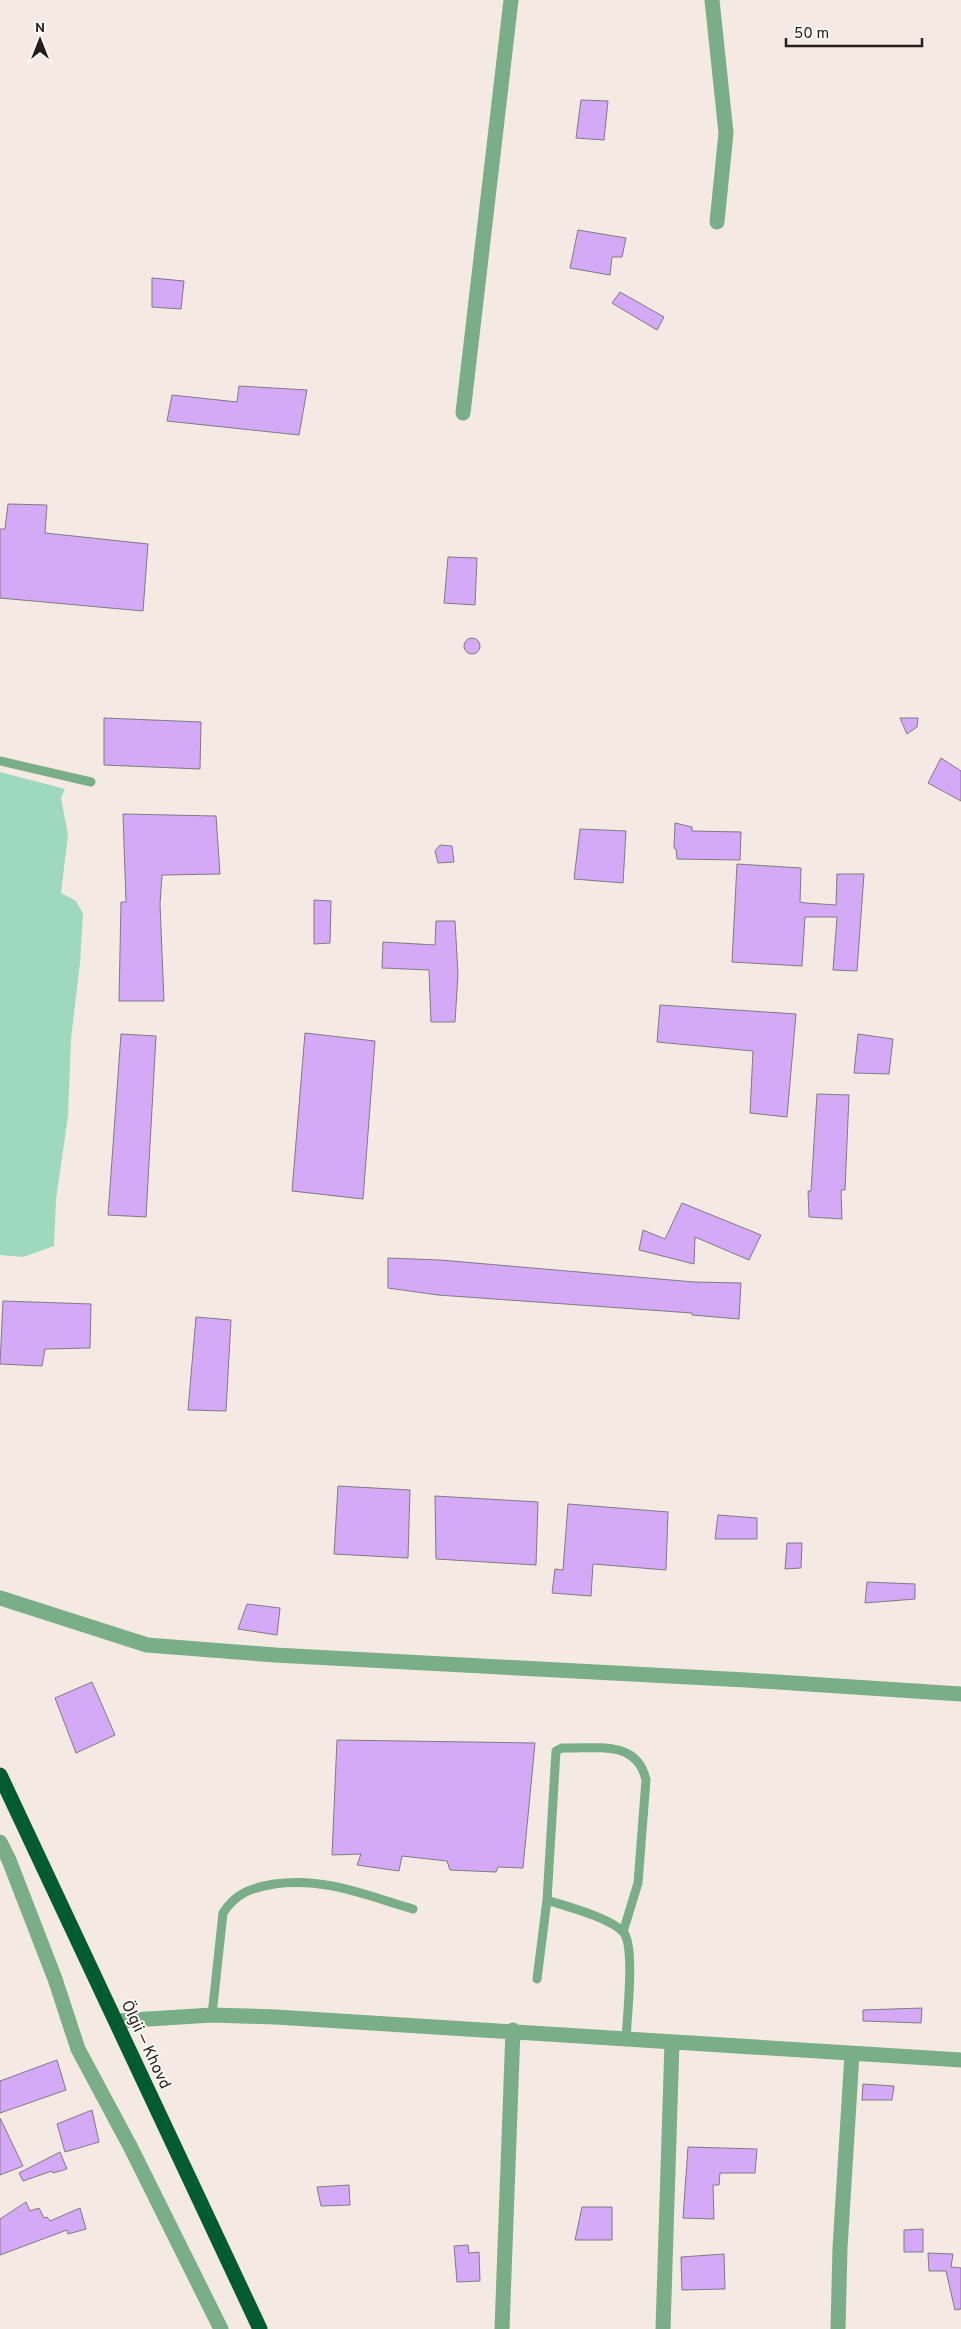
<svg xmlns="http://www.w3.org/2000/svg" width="961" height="2329" font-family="Overpass,sans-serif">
<rect width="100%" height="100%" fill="#f4e9e3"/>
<path fill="#9fd9bd" d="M 0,772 L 65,789 L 61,798 L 68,835 L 61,893 L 76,901 L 83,914 L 80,963 L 71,1039 L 68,1116 L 56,1199 L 54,1246 L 23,1257 L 0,1255 Z"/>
<path fill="#d4aaf7" stroke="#7f7a83" d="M 581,100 L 608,101 L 604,140 L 576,138 Z
M 578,230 L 626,238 L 622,257 L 612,257 L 610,275 L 570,268 Z
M 152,278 L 184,281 L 181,309 L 152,307 Z
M 620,292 L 664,317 L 657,330 L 612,303 Z
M 239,386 L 307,390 L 299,435 L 167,421 L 172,395 L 237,402 Z
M 8,504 L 47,505 L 45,533 L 148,544 L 143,611 L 0,598 L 0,529 L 5,529 Z
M 448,557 L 477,558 L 475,605 L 444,603 Z
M464 646a8 8 0 1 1 16 0a8 8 0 1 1-16 0Z
M 104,718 L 201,722 L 200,769 L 104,765 Z
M 900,718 L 918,718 L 917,727 L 907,734 Z
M 941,758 L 961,771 L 961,801 L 928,783 Z
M 123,814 L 216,816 L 220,874 L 162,875 L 160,904 L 164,1001 L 119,1001 L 121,902 L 126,902 Z
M 675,823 L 692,827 L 692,831 L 741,832 L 740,860 L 677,859 L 676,849 L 674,848 Z
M 580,829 L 626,831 L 623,883 L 574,879 Z
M 440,845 L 452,846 L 454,862 L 438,863 L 435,851 Z
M 737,864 L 801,868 L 800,902 L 806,903 L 836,905 L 837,874 L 864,874 L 857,971 L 833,970 L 837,917 L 805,917 L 802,966 L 732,962 Z
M 314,900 L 331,901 L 330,943 L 314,944 Z
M 436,921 L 455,921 L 458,974 L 455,1022 L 431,1022 L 429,970 L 382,968 L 383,942 L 435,945 Z
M 660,1005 L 796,1014 L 787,1117 L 750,1113 L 753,1051 L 657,1042 Z
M 305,1033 L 375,1041 L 363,1199 L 292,1191 Z
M 121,1034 L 156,1036 L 146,1217 L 108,1215 Z
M 858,1034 L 893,1039 L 889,1074 L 854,1073 Z
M 817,1094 L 849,1095 L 845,1190 L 841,1190 L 842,1219 L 809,1217 L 808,1191 L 811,1191 Z
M 682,1203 L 761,1235 L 749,1260 L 695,1237 L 694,1264 L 639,1250 L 643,1230 L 665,1239 Z
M 388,1258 L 440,1260 L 694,1282 L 741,1283 L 739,1319 L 692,1315 L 692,1313 L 438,1295 L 388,1288 Z
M 3,1301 L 91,1304 L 90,1348 L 45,1349 L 42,1366 L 0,1364 Z
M 196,1317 L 231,1320 L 226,1411 L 188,1410 Z
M 338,1486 L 410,1490 L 408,1558 L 334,1554 Z
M 435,1496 L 538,1502 L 536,1565 L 436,1559 Z
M 568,1504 L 668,1512 L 666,1570 L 593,1564 L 591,1596 L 552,1593 L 555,1569 L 563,1570 Z
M 718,1515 L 757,1518 L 757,1539 L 715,1539 Z
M 787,1543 L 802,1543 L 801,1568 L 785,1569 Z
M 867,1582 L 915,1584 L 915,1599 L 865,1603 Z
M 247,1604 L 280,1608 L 277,1635 L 238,1629 Z
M 92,1682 L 115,1735 L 76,1753 L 55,1698 Z
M 337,1740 L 535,1743 L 523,1868 L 498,1867 L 496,1872 L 450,1870 L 447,1861 L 402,1856 L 399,1871 L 357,1865 L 361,1854 L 332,1855 Z
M 922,2008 L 921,2023 L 863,2021 L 863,2010 Z
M 57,2060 L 66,2090 L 0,2113 L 0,2081 Z
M 863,2084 L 894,2086 L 892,2100 L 862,2100 Z
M 92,2110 L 99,2142 L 65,2152 L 57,2124 Z
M 0,2118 L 23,2166 L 0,2175 Z
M 688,2147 L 757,2149 L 755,2173 L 720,2173 L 719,2185 L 713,2185 L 714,2219 L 683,2218 Z
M 60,2152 L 67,2169 L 53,2173 L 52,2171 L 23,2181 L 19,2173 Z
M 349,2185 L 350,2205 L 321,2206 L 317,2187 Z
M 26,2202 L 30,2211 L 39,2208 L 44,2218 L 47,2217 L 50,2221 L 80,2208 L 86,2229 L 68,2234 L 67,2230 L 0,2255 L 0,2219 Z
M 582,2207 L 612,2207 L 612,2240 L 575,2240 Z
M 923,2229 L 923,2252 L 904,2252 L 904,2230 Z
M 468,2245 L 469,2253 L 479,2252 L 480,2281 L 457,2282 L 454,2246 Z
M 928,2253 L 953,2254 L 951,2267 L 961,2268 L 961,2309 L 955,2310 L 946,2271 L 929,2271 Z
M 724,2254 L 725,2289 L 682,2290 L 681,2257 Z"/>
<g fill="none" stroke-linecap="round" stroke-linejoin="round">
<path stroke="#79ae89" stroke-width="9" d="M 0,761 L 91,782
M 547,1900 L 556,1751 L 562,1748 C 596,1749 637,1739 646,1780 L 638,1883 L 623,1932
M 537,1979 L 547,1900 C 565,1906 612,1918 624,1933 C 635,1948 627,2017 626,2039
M 212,2015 L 223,1913 C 236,1893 251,1888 274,1884 C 325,1877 365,1895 413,1909"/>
<path stroke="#79ae89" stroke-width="15" d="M 712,0 L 726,133 L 717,222
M 463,413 L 511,0
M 0,1598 L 147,1645 L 275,1655 L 746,1680 L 961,1694
M 0,1842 L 9,1860 L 55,1979 L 78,2049 L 131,2148 L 221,2329
M 117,2021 L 212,2015 L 276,2017 L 961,2060
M 502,2329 L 513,2030
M 663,2329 L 672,2042
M 838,2329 L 840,2248 L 852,2054"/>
<path stroke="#035c2f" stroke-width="15" d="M 0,1775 L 260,2329"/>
</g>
<g text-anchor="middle" stroke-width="4" stroke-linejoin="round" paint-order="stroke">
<g font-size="16" fill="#221e1c" stroke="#fef7f4">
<text transform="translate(147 2044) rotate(65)" y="6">Ölgii — Khovd</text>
</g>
</g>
<g transform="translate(40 40)" stroke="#fef7f4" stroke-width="4" paint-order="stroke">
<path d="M0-4L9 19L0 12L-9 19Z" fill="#221e1c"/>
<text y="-8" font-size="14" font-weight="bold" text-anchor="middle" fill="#221e1c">N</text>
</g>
<path d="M786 38v8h136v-8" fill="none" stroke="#221e1c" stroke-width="2.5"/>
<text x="794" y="38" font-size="15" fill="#221e1c" stroke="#fef7f4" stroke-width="4" paint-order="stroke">50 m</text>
</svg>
